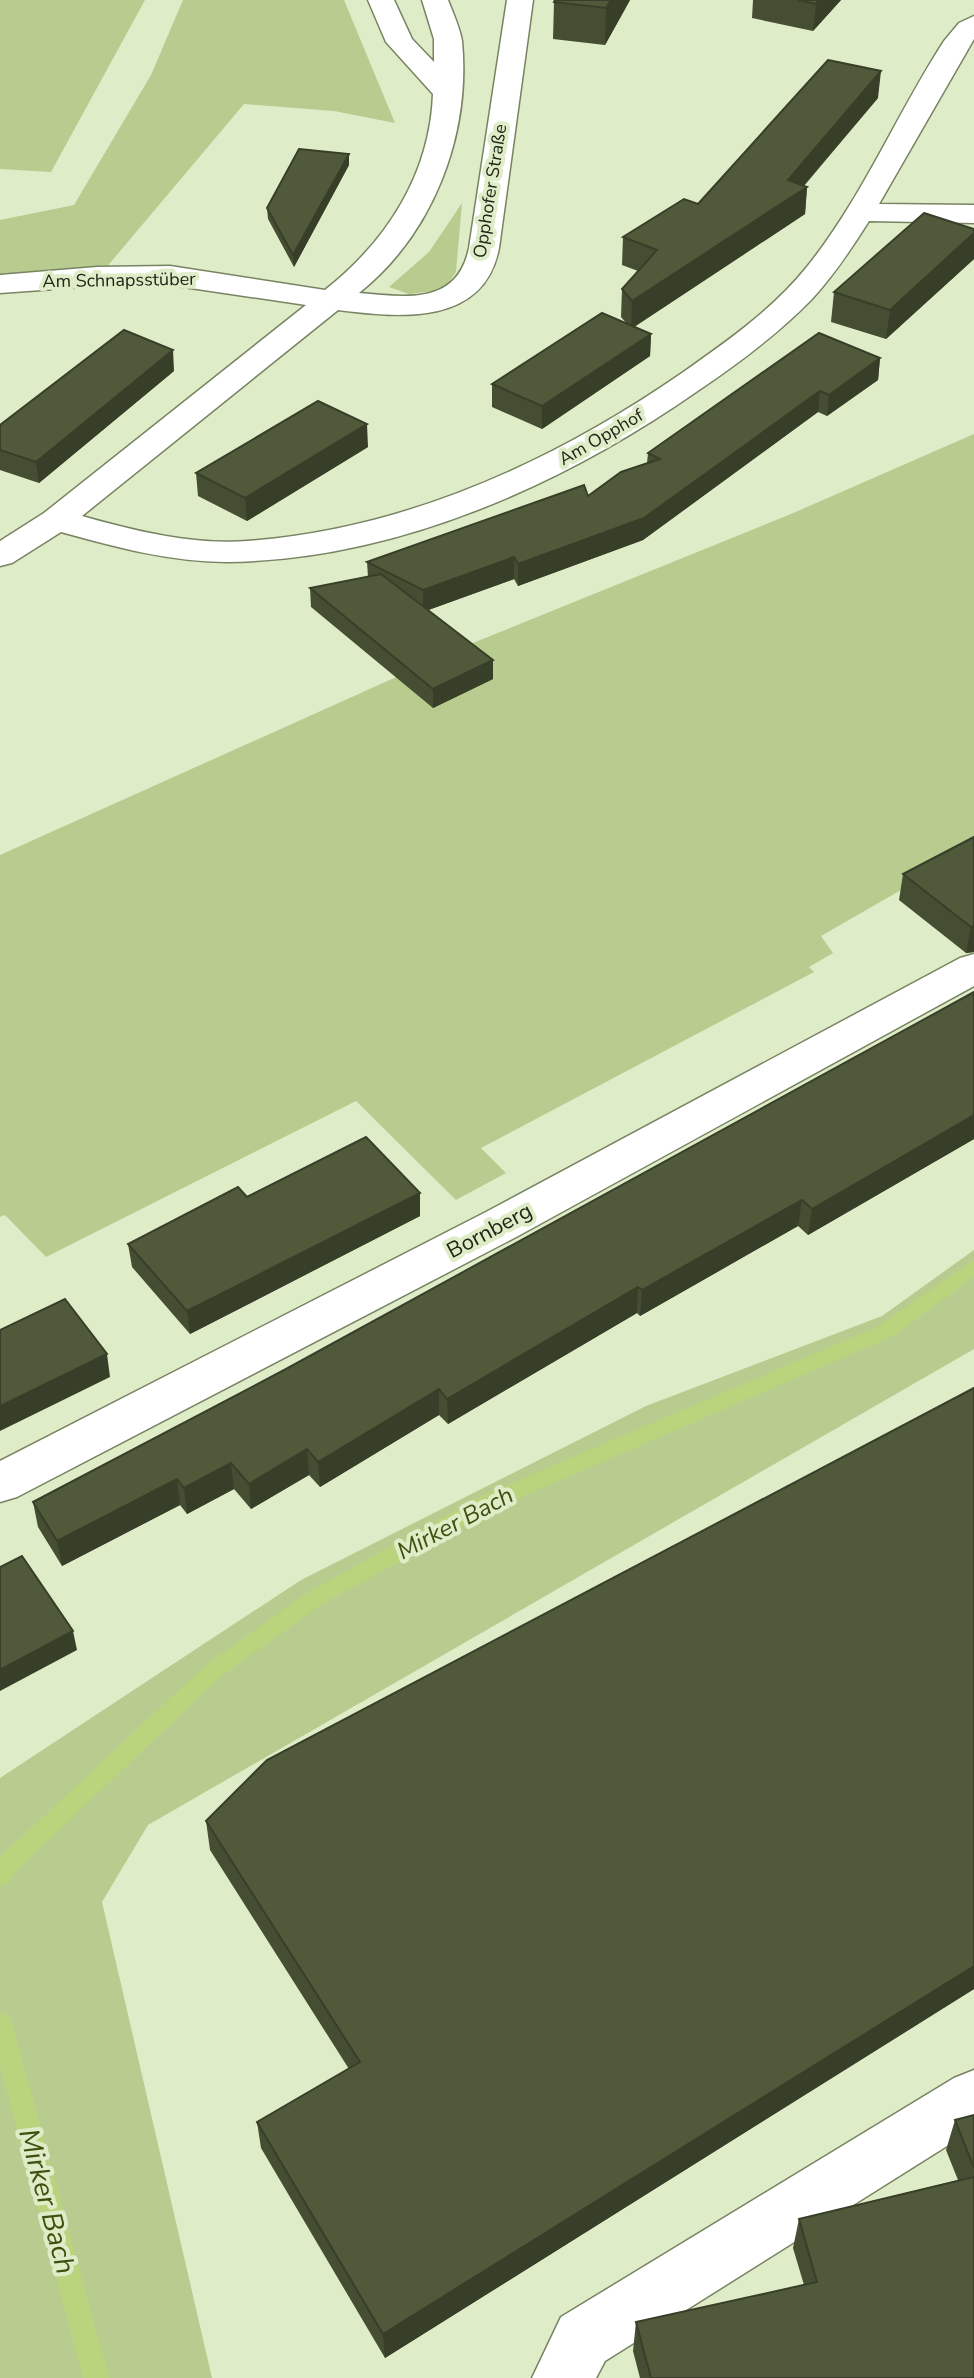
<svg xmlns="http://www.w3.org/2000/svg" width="974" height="2378" font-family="'Nunito Sans',sans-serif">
<rect width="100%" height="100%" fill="#dfecc8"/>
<path fill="#b8cc8f" d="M 0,0 L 145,0 L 51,172 L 0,169 Z
M 183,0 L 344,0 L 395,123 L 334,111 L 244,104 L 105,269 L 0,275 L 0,220 L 74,205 L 151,75 Z
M 462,203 L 456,272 L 443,290 L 409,294 L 389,287 L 429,252 Z
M 974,434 L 974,848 L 821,936 L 833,953 L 809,967 L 814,972 L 481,1148 L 506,1173 L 456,1200 L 356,1101 L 46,1257 L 5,1215 L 0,1217 L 0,855 L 463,647 L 791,514 Z
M 974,1250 L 974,1349 L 148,1825 L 102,1902 L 212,2378 L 0,2378 L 0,1778 L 301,1580 L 646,1406 L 882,1316 Z"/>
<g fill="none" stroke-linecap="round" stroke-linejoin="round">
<path fill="#bad47d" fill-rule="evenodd" d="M 974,1260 L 974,1277 L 893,1336 L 496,1508 L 321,1605 L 220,1677 L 15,1872 L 8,1884 L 0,1887 L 0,1857 L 206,1665 L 307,1593 L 482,1496 L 879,1326 Z
M 0,2012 L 8,2015 L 12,2023 L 109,2378 L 83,2378 L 0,2066 Z"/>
<defs>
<path id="minor" d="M 368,0 L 394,0 L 412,39 L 434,62 L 434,39 L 422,0 L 448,0 C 453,13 460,28 462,41 C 471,135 433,234 359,293 C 406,297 457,306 469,248 L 507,0 L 533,0 L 499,248 C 484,326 401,318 338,310 L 82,516 C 135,531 192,545 248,541 C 406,529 553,462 682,373 C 726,342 772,310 806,268 C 862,199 896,115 944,41 L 959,23 L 974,16 L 974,39 L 879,204 L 974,205 L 974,223 L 869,221 C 852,248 834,275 812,299 C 778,334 739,363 699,390 C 563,485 396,560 227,562 C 171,562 115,547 61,532 L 12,563 L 0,566 L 0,541 L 44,513 L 306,305 L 170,285 L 97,286 L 0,293 L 0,275 L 97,267 L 170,266 L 325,290 C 387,241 430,174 433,94 L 386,42 Z
M 974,954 L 974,986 L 518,1236 L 17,1497 L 0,1502 L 0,1461 L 486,1212 L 960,958 Z
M 974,2070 L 974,2129 L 605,2361 L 596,2378 L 532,2378 L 561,2317 L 954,2078 Z"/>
</defs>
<use href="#minor" stroke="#788362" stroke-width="3"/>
<use href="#minor" fill="#fff" fill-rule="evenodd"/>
</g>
<path fill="#454d33" d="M 555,0 L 630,0 L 605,45 L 553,39 L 554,2 Z
M 753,0 L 841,0 L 813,31 L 752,18 Z
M 878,98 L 804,186 L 807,187 L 805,214 L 634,327 L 651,334 L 650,356 L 542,429 L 492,407 L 492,384 L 627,324 L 621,317 L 622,289 L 638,271 L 622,265 L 623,237 L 698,204 Z
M 349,165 L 294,267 L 268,219 L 267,208 Z
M 974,229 L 974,259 L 886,339 L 831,322 L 834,292 Z
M 880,358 L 878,380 L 827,416 L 818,412 L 643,540 L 518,586 L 514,579 L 428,610 L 493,679 L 433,708 L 311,607 L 310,588 L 368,577 L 367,562 L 588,496 L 647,463 L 648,453 Z
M 174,371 L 39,483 L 0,470 L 0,425 Z
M 368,447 L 247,521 L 198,496 L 196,473 Z
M 974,837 L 974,952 L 966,953 L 899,900 L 903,874 Z
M 974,992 L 974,1139 L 808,1235 L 798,1226 L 640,1316 L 637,1313 L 448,1424 L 439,1415 L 320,1487 L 309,1475 L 251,1509 L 234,1489 L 187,1514 L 180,1505 L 62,1566 L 38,1527 L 33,1502 L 286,1369 Z
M 247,1197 L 420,1216 L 190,1334 L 132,1267 L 128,1244 Z
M 974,1388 L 974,1989 L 385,2358 L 261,2148 L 257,2122 L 349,2069 L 210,1850 L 206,1821 Z
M 974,2115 L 974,2378 L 640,2378 L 633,2351 L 636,2322 L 804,2285 L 793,2248 L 799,2219 L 958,2180 L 946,2150 L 955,2120 Z"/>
<path fill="#383f29" d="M 611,0 L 630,0 L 605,45 L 606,8 Z
M 819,0 L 841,0 L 813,31 L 816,4 Z
M 881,71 L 878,98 L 796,194 L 807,187 L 805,214 L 631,329 L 632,301 L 788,180 Z
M 349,154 L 349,165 L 294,267 L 293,255 Z
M 974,233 L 974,259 L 886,339 L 890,310 Z
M 651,334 L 650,356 L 542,429 L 542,406 Z
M 173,350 L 174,371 L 39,483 L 36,462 Z
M 880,358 L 878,380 L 827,416 L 829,395 Z
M 820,391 L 818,412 L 643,540 L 518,586 L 518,564 Z
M 367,424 L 368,447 L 247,521 L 245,498 Z
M 514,557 L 514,579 L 423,612 L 423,590 Z
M 493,660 L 493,679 L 433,708 L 433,689 Z
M 974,926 L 974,952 L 966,953 L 971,927 Z
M 974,1115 L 974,1139 L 808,1235 L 812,1209 Z
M 420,1193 L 420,1216 L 190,1334 L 187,1311 Z
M 802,1200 L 798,1226 L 640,1316 L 642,1290 Z
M 638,1287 L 637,1313 L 448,1424 L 447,1399 Z
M 107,1354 L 110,1377 L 0,1431 L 0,1406 Z
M 439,1389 L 439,1415 L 320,1487 L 318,1462 Z
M 307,1449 L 309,1475 L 251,1509 L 249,1484 Z
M 231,1463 L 234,1489 L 187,1514 L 184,1488 Z
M 177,1479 L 180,1505 L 62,1566 L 57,1541 Z
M 73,1631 L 77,1650 L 0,1691 L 0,1670 Z
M 974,1966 L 974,1989 L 385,2358 L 383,2334 Z"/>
<path fill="#505a3b" stroke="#383f29" stroke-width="2" d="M 555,0 L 611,0 L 606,8 L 554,2 Z
M 798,0 L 819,0 L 816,4 Z
M 828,60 L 881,71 L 788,180 L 807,187 L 632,301 L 622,289 L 657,250 L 623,237 L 684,199 L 698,204 Z
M 299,149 L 349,154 L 293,255 L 267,208 Z
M 924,213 L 974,229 L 974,233 L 890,310 L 834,292 Z
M 602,313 L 651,334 L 542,406 L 492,384 Z
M 124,330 L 173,350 L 36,462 L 0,450 L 0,425 Z
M 819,333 L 880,358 L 829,395 L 820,391 L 644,518 L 518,564 L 514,557 L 423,590 L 367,562 L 584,485 L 588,496 L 621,472 L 660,459 L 648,453 Z
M 318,401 L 367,424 L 245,498 L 196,473 Z
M 381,574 L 493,660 L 433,689 L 310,588 Z
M 974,837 L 974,926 L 971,927 L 903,874 Z
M 974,992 L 974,1115 L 812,1209 L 802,1200 L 642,1290 L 638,1287 L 447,1399 L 439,1389 L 318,1462 L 307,1449 L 249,1484 L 231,1463 L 184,1488 L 177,1479 L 57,1541 L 33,1502 L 286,1369 Z
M 366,1137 L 420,1193 L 187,1311 L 128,1244 L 238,1187 L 247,1197 Z
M 65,1299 L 107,1354 L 0,1406 L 0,1330 Z
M 974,1388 L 974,1966 L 383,2334 L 257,2122 L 360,2062 L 206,1821 L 267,1760 Z
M 22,1556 L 73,1631 L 0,1670 L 0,1567 Z
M 974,2115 L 974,2168 L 955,2120 Z
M 974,2177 L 974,2378 L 651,2378 L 636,2322 L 817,2282 L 799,2219 Z"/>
<g text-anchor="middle" stroke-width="8" stroke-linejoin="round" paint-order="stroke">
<g font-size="18" fill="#212518" stroke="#dfecc8">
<text transform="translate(490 191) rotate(-81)" y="6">Opphofer Straße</text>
<text transform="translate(119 280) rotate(-1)" y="6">Am Schnapsstüber</text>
<text transform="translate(601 437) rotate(-30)" y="6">Am Opphof</text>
</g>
<g font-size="22" fill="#212518" stroke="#dfecc8">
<text transform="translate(489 1230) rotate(-28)" y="8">Bornberg</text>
</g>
<g font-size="24" font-style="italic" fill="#3f4f0f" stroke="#dfecc8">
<text transform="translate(455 1523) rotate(-28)" y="8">Mirker Bach</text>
</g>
<g font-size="28" font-style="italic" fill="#3f4f0f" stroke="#dfecc8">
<text transform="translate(48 2201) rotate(75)" y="10">Mirker Bach</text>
</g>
</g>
</svg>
